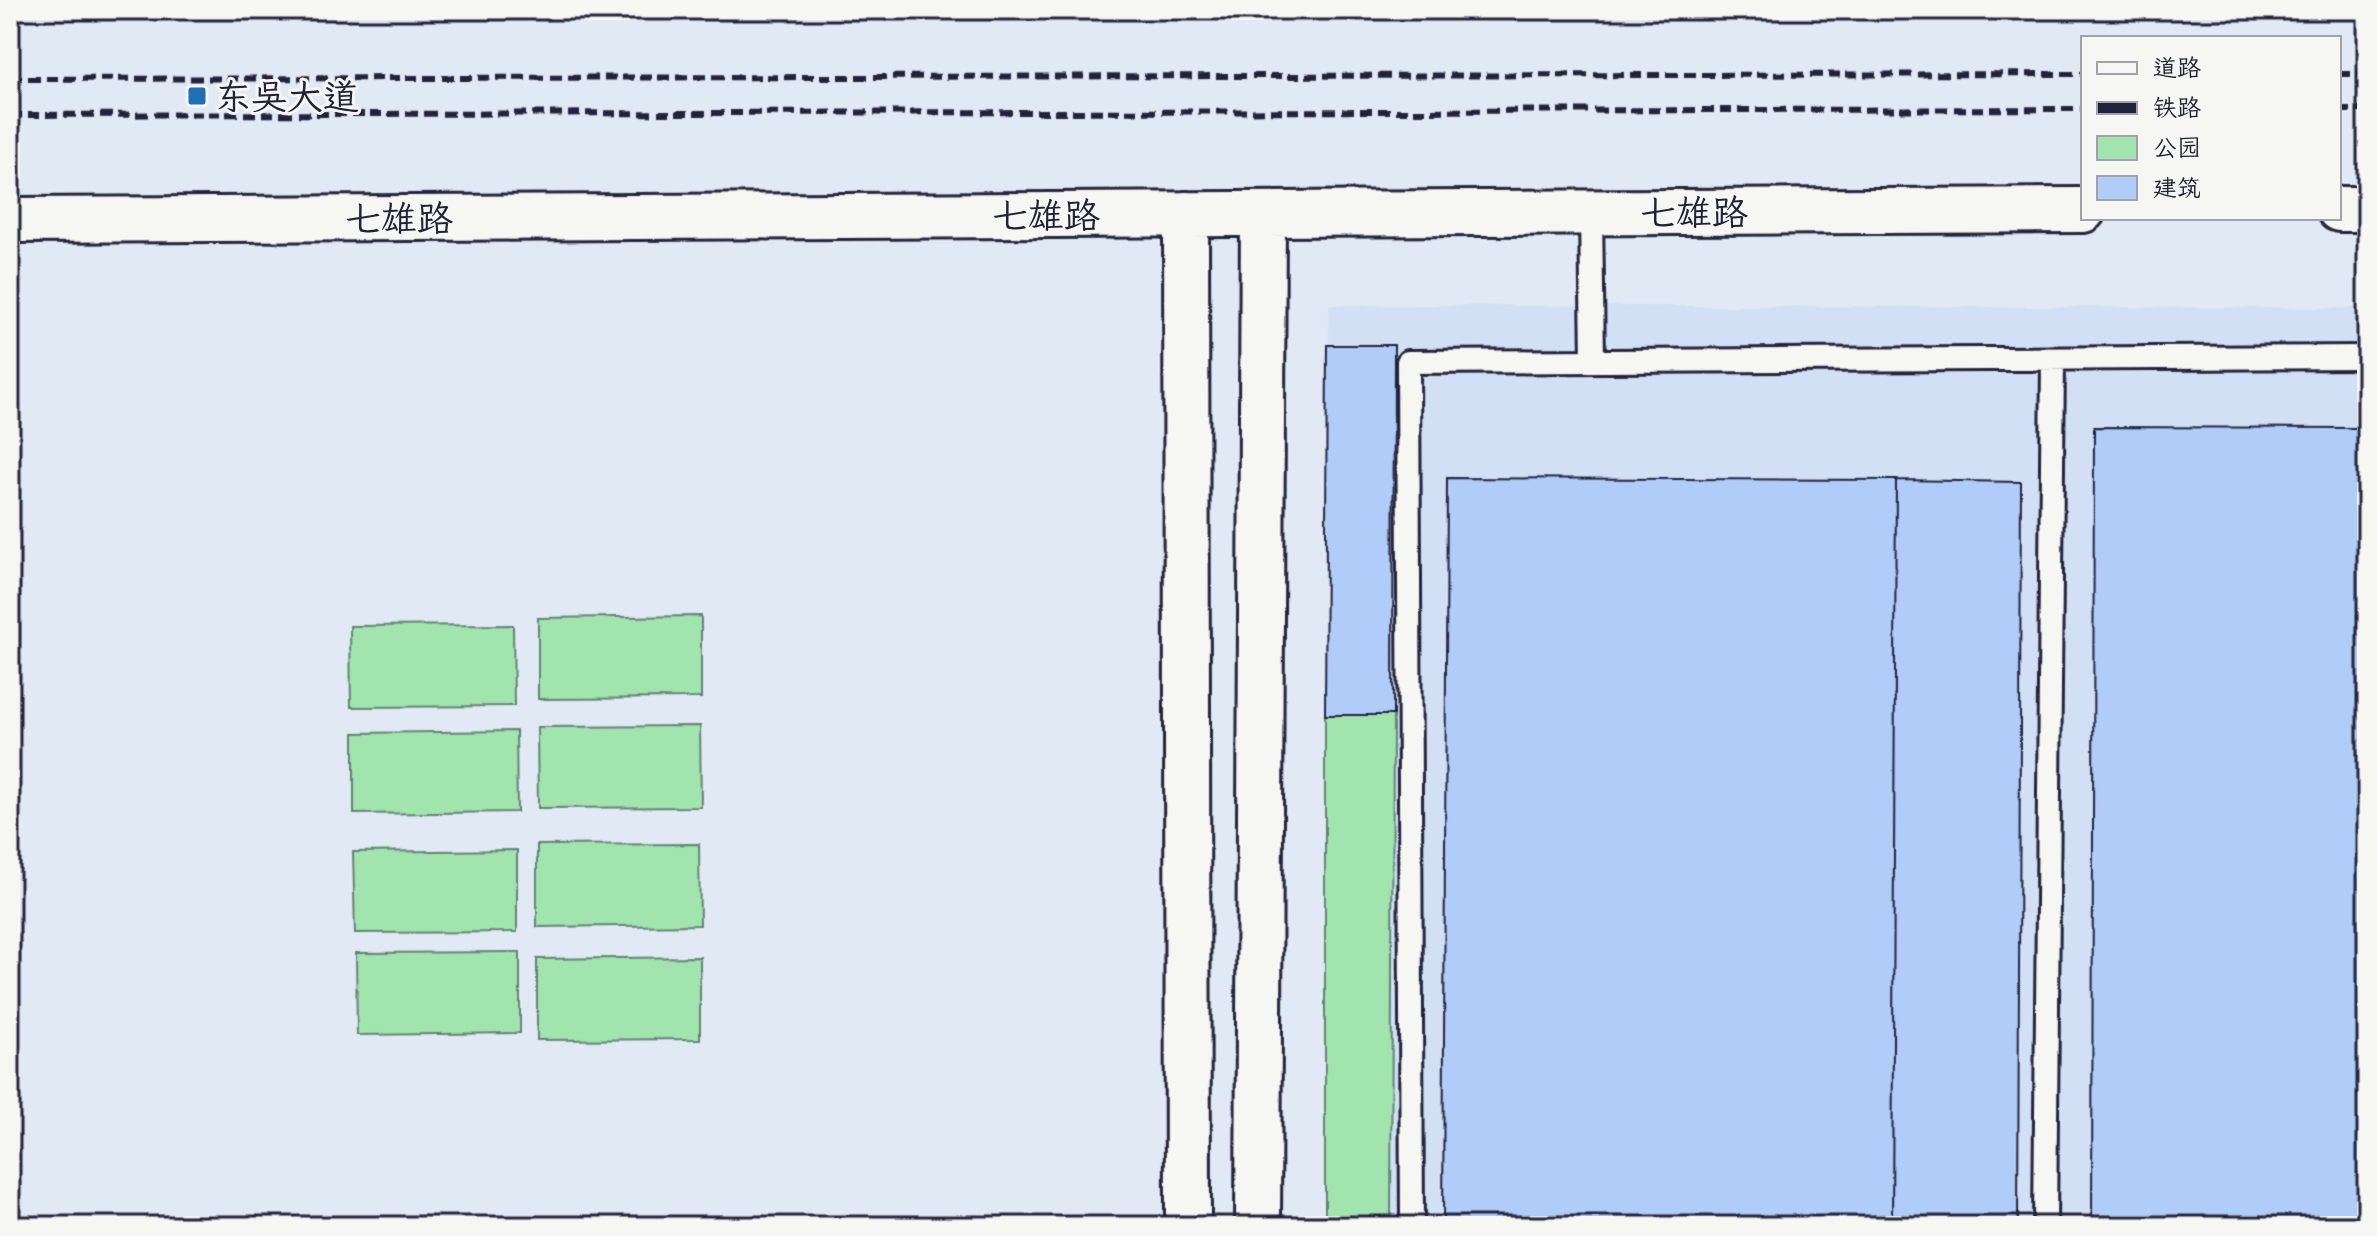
<svg xmlns="http://www.w3.org/2000/svg" width="2377" height="1236" font-family="'Indie Flower','LXGW WenKai TC',sans-serif">
<rect width="100%" height="100%" fill="#e1e9f4"/>
<filter id="ink" filterUnits="userSpaceOnUse"><feTurbulence type="fractalNoise" baseFrequency=".0125" numOctaves="2"/><feDisplacementMap in="SourceGraphic" scale="16" xChannelSelector="R" yChannelSelector="G"/><feConvolveMatrix kernelMatrix="1 2 1 2 8 2 1 2 1" color-interpolation-filters="sRGB"/></filter>
<g filter="url(#ink)">
<path fill="#d2e0f5" d="M 1329,305 L 2367,308 L 2367,1226 L 1325,1226 Z"/>
<path fill="#a2e4ae" stroke="#628374" stroke-width="2" d="M 701,616 L 701,698 L 538,699 L 538,618 Z
M 513,625 L 514,706 L 351,707 L 350,626 Z
M 1325,715 L 1393,715 L 1391,1226 L 1325,1226 Z
M 700,726 L 701,807 L 538,808 L 537,727 Z
M 516,731 L 517,812 L 354,814 L 354,733 Z
M 699,844 L 700,925 L 537,927 L 537,845 Z
M 517,850 L 517,932 L 355,933 L 353,852 Z
M 520,952 L 520,1033 L 357,1035 L 356,953 Z
M 700,957 L 700,1039 L 537,1040 L 537,959 Z"/>
<path fill="#b0ccf8" stroke="#22223b" stroke-width="2" d="M 1327,345 L 1394,345 L 1393,715 L 1325,715 Z
M 2094,427 L 2367,428 L 2367,1226 L 2092,1226 Z
M 1447,478 L 1896,480 L 1892,1226 L 1443,1226 Z
M 1896,480 L 2021,482 L 2018,1226 L 1892,1226 Z"/>
<g fill="none" stroke-linecap="round" stroke-linejoin="round">
<defs>
<path id="lane" d="M 1591,213 L 1593,361
M 1412,1226 L 1408,362 L 2367,357
M 2045,1226 L 2053,359"/>
<path id="secondary" d="M 2339,209 L 2367,209
M 1186,214 L 1188,1226
M 10,220 L 2083,210
M 1258,1226 L 1263,214"/>
</defs>
<use href="#lane" stroke="#22223b" stroke-width="28"/>
<use href="#secondary" stroke="#22223b" stroke-width="50"/>
<use href="#lane" stroke="#f6f6f2" stroke-width="22"/>
<use href="#secondary" stroke="#f6f6f2" stroke-width="44"/>
<path stroke="#22223b" stroke-width="6" stroke-dasharray="12 6" stroke-linecap="butt" d="M 2339,74 L 2367,74
M 10,79 L 2083,74
M 2339,110 L 2367,110
M 10,115 L 2083,109"/>
</g>
</g>
<rect fill="#1f6fb2" stroke="#f6f6f2" stroke-width="3" x="187" y="86" width="20" height="20" rx="4"/>
<g text-anchor="middle" stroke-width="6" stroke-linejoin="round" paint-order="stroke">
<g font-size="36" fill="#22223b" stroke="#f6f6f2" text-anchor="start">
<text x="215" y="109">东吴大道</text>
</g>
<g font-size="36" fill="#22223b" stroke="#f6f6f2">
<text x="1694" y="225">七雄路</text>
<text x="1046" y="228">七雄路</text>
<text x="399" y="231">七雄路</text>
</g>
</g>
<rect width="2377" height="1236" fill="none" stroke="#f6f6f2" stroke-width="40"/>
<rect x="20" y="20" width="2337" height="1196" fill="none" stroke="#22223b" stroke-width="3" filter="url(#ink)"/>
<rect x="2081" y="36" width="260" height="184" fill="#f6f6f2" stroke="#a1a1a9" stroke-width="2"/>
<rect x="2097" y="62" width="40" height="12" fill="#f6f6f2" stroke="#a1a1a9" stroke-width="2"/>
<text x="2153" y="76" font-size="24" fill="#22223b">道路</text>
<rect x="2097" y="102" width="40" height="12" fill="#22223b" stroke="#a1a1a9" stroke-width="2"/>
<text x="2153" y="116" font-size="24" fill="#22223b">铁路</text>
<rect x="2097" y="136" width="40" height="24" fill="#a2e4ae" stroke="#a1a1a9" stroke-width="2"/>
<text x="2153" y="156" font-size="24" fill="#22223b">公园</text>
<rect x="2097" y="176" width="40" height="24" fill="#b0ccf8" stroke="#a1a1a9" stroke-width="2"/>
<text x="2153" y="196" font-size="24" fill="#22223b">建筑</text>
</svg>
